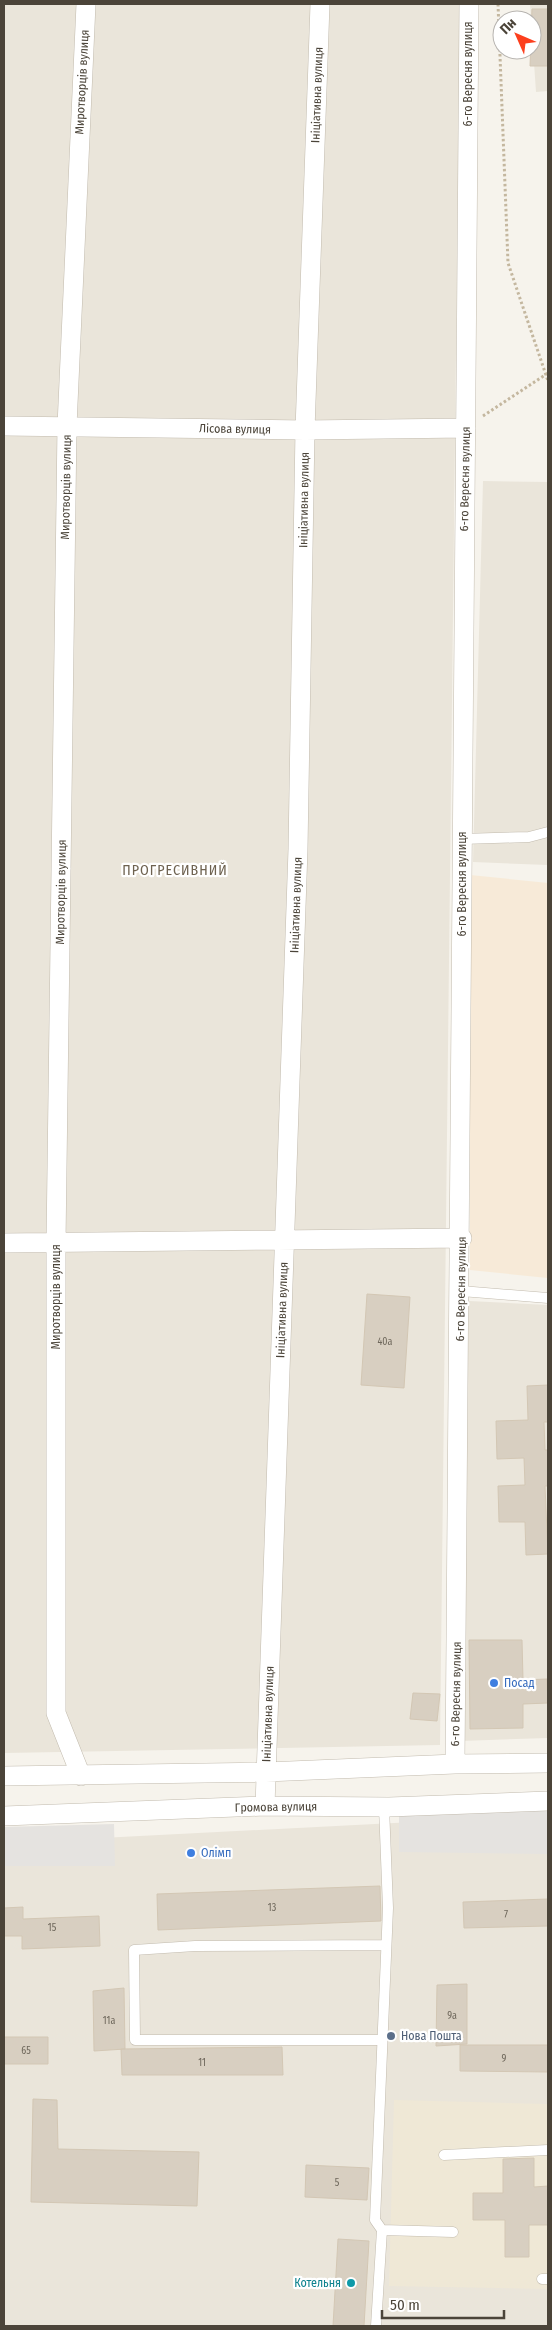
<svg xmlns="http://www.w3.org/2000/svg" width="552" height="2330" font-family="'Fira Sans Condensed',sans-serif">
<rect width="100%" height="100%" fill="#f6f3ec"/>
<path fill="#eae5da" d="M 4,4 L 460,4 L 440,1745 L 4,1753 Z
M 530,4 L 548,4 L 548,91 L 536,92 Z
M 483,481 L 548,482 L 548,865 L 473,862 Z
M 469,1301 L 548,1305 L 548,1738 L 460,1741 Z
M 548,1815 L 548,2326 L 4,2326 L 4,1843 Z"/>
<path fill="#f7ead8" d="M 470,875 L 548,883 L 548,1278 L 470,1270 Z"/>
<path fill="#efe8d6" d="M 394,2100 L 548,2104 L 548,2289 L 389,2286 Z"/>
<path fill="#e5e3e0" d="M 548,1809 L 548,1854 L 399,1852 L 399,1815 Z
M 114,1824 L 115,1866 L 4,1866 L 4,1827 Z"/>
<path fill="#d8cfc1" stroke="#d3c7b4" d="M 532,9 L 548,9 L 548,66 L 530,66 Z
M 367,1294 L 410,1297 L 404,1388 L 361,1385 Z
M 548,1385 L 548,1422 L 544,1422 L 545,1450 L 548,1450 L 548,1486 L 545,1486 L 548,1554 L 526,1555 L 525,1522 L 499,1522 L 498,1486 L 525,1485 L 524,1458 L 497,1459 L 496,1421 L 528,1420 L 527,1386 Z
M 469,1640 L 522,1640 L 523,1680 L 547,1679 L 548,1703 L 523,1704 L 523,1728 L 470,1729 Z
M 413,1693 L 440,1694 L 437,1721 L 410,1719 Z
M 380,1886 L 381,1921 L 158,1930 L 157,1894 Z
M 548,1899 L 548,1926 L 464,1928 L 463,1902 Z
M 23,1907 L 23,1919 L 99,1916 L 100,1946 L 22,1949 L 22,1936 L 4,1936 L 4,1908 Z
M 467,1984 L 467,2044 L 436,2046 L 437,1985 Z
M 124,1988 L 125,2049 L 94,2051 L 93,1991 Z
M 4,2037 L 48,2037 L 48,2064 L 4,2064 Z
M 460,2045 L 548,2045 L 548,2072 L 460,2071 Z
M 282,2047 L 283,2075 L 122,2075 L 121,2049 Z
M 33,2099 L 57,2100 L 58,2149 L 199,2152 L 197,2206 L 31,2202 Z
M 534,2158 L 534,2187 L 548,2186 L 548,2225 L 529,2225 L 529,2257 L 505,2257 L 505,2220 L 473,2220 L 473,2193 L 503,2193 L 503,2159 Z
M 306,2165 L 369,2168 L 367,2200 L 305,2197 Z
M 338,2239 L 369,2241 L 364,2326 L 333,2326 Z"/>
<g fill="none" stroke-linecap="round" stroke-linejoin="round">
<defs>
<path id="lane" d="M 462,839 L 529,837 L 548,832
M 461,1291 L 548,1298
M 382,2040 L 135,2040 L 134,1950 L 195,1946 L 386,1945
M 444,2155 L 548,2150
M 382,2230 L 453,2232
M 542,2279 L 548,2279
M 376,2326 L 382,2230 L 375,2220 L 388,1908 L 384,1807"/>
<path id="street" d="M 4,426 L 305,430 L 466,428
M 4,1243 L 462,1238
M 455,1764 C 462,1177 464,590 469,4
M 4,1776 L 266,1772 L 455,1764 L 548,1763
M 81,1776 L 56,1713 L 56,1242 L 67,426 L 86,4
M 265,1806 L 298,849 L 305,430 L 320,4
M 4,1816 L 265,1806 L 389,1807 L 548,1801"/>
</defs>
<use href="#lane" stroke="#c2bbae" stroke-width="11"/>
<use href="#street" stroke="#c2bbae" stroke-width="20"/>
<path stroke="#c4b79f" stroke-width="3" stroke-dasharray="2.5 2.5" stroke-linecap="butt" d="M 498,4 L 508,263 L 548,381
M 483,416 L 548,373"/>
<use href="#lane" stroke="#fff" stroke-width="10"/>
<use href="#street" stroke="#fff" stroke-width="19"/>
</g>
<g fill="#3f7fe0" stroke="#fff" stroke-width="2">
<circle cx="494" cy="1683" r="5"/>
<circle cx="191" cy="1853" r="5"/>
</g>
<circle fill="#5c6f8a" stroke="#fff" stroke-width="2" cx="391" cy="2036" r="5"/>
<circle fill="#0f9aa8" stroke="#fff" stroke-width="2" cx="351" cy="2283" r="5"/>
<g text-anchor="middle" stroke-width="4.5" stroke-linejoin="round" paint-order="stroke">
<g font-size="10" fill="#6e675b">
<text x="385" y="1345">40а</text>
<text x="272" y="1911">13</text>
<text x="506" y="1918">7</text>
<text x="52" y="1931">15</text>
<text x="452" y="2019">9а</text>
<text x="109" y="2024">11а</text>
<text x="26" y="2054">65</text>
<text x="504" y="2062">9</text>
<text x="202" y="2066">11</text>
<text x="337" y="2186">5</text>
</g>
<g font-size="12" fill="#4b4439" stroke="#fff">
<text transform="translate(468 74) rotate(-90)" y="4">6-го Вересня вулиця</text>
<text transform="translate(82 82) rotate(-87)" y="4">Миротворців вулиця</text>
<text transform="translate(317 95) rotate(-88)" y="4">Ініціативна вулиця</text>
<text transform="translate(235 429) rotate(1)" y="4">Лісова вулиця</text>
<text transform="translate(465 479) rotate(-89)" y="4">6-го Вересня вулиця</text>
<text transform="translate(66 487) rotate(-89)" y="4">Миротворців вулиця</text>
<text transform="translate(304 500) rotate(-89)" y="4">Ініціативна вулиця</text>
<text transform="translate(462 884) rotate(-90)" y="4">6-го Вересня вулиця</text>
<text transform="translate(61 892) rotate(-89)" y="4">Миротворців вулиця</text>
<text transform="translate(296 905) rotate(-88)" y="4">Ініціативна вулиця</text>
<text transform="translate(461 1289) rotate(-89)" y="4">6-го Вересня вулиця</text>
<text transform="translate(56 1297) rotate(-90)" y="4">Миротворців вулиця</text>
<text transform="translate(282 1310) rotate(-88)" y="4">Ініціативна вулиця</text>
<text transform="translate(456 1694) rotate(-89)" y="4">6-го Вересня вулиця</text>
<text transform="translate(268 1714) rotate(-88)" y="4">Ініціативна вулиця</text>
<text transform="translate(276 1807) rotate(-1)" y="4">Громова вулиця</text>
</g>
<g font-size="12" fill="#366cbe" stroke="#fff" text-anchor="start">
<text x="504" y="1687">Посад</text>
<text x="201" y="1857">Олімп</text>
</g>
<g font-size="12" fill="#4e5e75" stroke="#fff" text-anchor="start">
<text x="401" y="2040">Нова Пошта</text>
</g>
<g font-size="12" fill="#0d838f" stroke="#fff" text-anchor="end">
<text x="341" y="2287">Котельня</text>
</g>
<g font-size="14" letter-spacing="1" fill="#6e6250" stroke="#fff">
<text x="175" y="875">ПРОГРЕСИВНИЙ</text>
</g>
</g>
<rect width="552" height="2330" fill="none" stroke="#4b4439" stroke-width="10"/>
<g transform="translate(517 35) rotate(315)"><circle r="24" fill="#ffffff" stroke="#b7b4b0"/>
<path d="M0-4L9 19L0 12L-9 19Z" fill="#fc3f1d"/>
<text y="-8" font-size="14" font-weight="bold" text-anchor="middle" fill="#4b4439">Пн</text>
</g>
<path d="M382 2310v8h122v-8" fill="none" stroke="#4b4439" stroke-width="2.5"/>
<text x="390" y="2310" font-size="15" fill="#4b4439" stroke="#ffffff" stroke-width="4" paint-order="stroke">50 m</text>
</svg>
